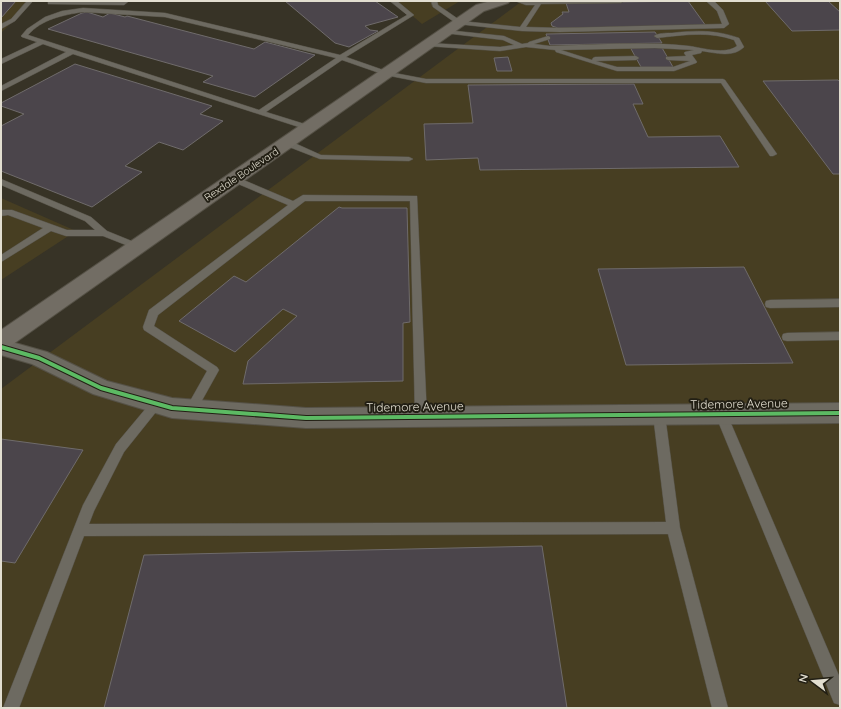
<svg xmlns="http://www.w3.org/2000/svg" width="841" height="709" font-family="Quicksand,sans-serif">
<rect width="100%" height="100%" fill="#373326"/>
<path fill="#473e22" d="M 1,1 L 33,1 L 1,33 Z
M 395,1 L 460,1 L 422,24 Z
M 522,1 L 840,1 L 840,708 L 1,708 L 1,389 Z
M 1,198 L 76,231 L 1,280 Z"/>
<path fill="#4b454b" stroke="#6f6b6b" d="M 1,1 L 16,1 L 1,18 Z
M 285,1 L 375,1 L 398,17 L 365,26 L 370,30 L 378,31 L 349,47 L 335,43 Z
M 688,1 L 706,26 L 558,28 L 552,26 L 551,23 L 563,14 L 562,12 L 569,12 L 566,3 Z
M 765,1 L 828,1 L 840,12 L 840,30 L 792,31 Z
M 87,12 L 103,17 L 110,13 L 125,17 L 127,16 L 254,49 L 265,42 L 315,55 L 255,97 L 203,82 L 213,76 L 48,29 L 82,13 Z
M 655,32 L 662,43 L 550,45 L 546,34 Z
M 661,46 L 673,67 L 641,67 L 630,47 Z
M 508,57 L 512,71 L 497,71 L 494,58 Z
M 75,64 L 212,106 L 200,114 L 223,121 L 183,150 L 159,142 L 125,166 L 142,172 L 92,207 L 1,171 L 1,126 L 24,114 L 1,106 L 1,103 Z
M 838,80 L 840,82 L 840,174 L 833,174 L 763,81 Z
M 634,84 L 643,104 L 633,104 L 648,137 L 720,136 L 739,167 L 480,170 L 478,158 L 426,160 L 424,124 L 473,123 L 468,85 Z
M 339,207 L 342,208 L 407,208 L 410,322 L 403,323 L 403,381 L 243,384 L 248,361 L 297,316 L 283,309 L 235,352 L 179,321 L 234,276 L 246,282 Z
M 744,267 L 793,363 L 626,365 L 598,269 Z
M 1,439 L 83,450 L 15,563 L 1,561 Z
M 542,546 L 567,708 L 104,708 L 144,555 Z"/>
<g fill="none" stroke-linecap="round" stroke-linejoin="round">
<defs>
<path id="service" d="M 27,1 L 33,1 L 15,21 L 1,29 L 1,24 L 11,19 Z
M 50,1 L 129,1 L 124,5 L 48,4 L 48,2 Z
M 390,1 L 397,1 L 414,15 L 346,57 L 389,72 L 426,79 L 723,79 L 725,80 L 777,154 L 773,156 L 770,156 L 721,83 L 426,83 L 385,75 L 342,60 L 266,112 L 311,126 L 311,130 L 308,130 L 73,54 L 1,91 L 1,86 L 66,52 L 43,44 L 1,64 L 1,59 L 37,42 L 22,37 L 21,36 L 27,29 L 45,17 L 62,11 L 83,8 L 165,13 L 340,55 L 407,15 ZM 83,12 L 165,17 L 336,58 L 259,110 L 28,35 C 42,19 63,15 83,12 Z
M 431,1 L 437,1 L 438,5 L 461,21 L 520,27 L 535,5 L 526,5 L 515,1 L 624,1 L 621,3 L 541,4 L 526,27 L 560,28 L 722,24 L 717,11 L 706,1 L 714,1 L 723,10 L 729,24 L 724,28 L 560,32 L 522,31 L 457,24 L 433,7 Z
M 446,30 L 504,36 L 522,44 L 528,43 L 529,42 L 548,36 L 550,37 L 550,39 L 534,44 L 550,46 C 596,45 643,41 689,46 C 703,48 725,55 737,46 L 734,40 C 709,31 683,35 657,38 L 654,36 C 658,33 666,33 672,33 C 695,30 717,30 739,38 L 744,47 C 733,58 716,53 702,51 L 701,53 L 692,55 L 697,62 L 696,63 L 674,71 L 617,71 L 556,52 L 555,50 L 526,47 L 500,51 L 426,46 L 425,45 L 428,43 L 500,47 L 514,45 L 503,40 L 444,33 L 444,31 ZM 655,48 L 694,50 L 685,52 L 684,53 L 686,56 L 666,57 L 666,59 L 668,60 L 690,61 L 673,67 L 617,67 L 596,61 L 636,60 L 639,58 L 636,56 L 595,57 L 593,58 L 592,60 L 561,50 Z
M 284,141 L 290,141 L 321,155 L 409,157 L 413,159 L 409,161 L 320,159 L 284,145 Z
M 234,176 L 293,201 L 303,195 L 417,196 L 427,417 L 425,420 L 421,422 L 417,420 L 415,417 L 410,201 L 305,201 L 158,315 L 154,326 L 217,367 L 219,370 L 195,413 L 191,415 L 187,413 L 185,410 L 207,371 L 144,330 L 143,327 L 149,310 L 288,205 L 231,181 L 230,179 Z
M 1,179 L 91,217 L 107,231 L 139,244 L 141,246 L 136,249 L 103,236 L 66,236 L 51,231 L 1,262 L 1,255 L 43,228 L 8,215 L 1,216 L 1,210 L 12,210 L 67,230 L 95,230 L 85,221 L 1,185 Z
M 840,299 L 840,307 L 770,308 L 766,307 L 765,304 L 766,301 L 770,300 Z
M 840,332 L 840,340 L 787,341 L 783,340 L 782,337 L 783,334 L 787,333 Z
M 156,399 L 160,401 L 162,404 L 160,407 L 124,452 L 94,511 L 89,524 L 666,522 L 653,415 L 655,412 L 659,410 L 663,412 L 665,415 L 680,528 L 728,708 L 712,708 L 668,534 L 84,536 L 19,708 L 3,708 L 83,505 L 116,444 L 152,401 Z
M 721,409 L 725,411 L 727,414 L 840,678 L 840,705 L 834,703 L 715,414 L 717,411 Z"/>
<path id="minor" d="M 1,339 L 47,352 L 107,381 L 172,398 L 306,408 L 840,403 L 840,423 L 306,428 L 172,418 L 93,394 L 32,364 L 1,355 Z"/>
<path id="secondary" d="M 491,1 L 510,1 L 508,3 L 484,11 L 9,347 L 1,349 L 1,330 L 476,5 Z"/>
</defs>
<use href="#service" stroke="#555146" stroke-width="1"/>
<use href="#minor" stroke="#555146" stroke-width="2"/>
<use href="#secondary" stroke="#555146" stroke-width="2"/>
<use href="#service" fill="#6d6a61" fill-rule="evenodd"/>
<use href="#minor" fill="#6d6a61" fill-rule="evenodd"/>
<use href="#secondary" fill="#726d64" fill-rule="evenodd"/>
<defs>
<path id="cycleway" d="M 1,347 L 39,358 L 101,388 L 172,408 L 306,418 L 840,413"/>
</defs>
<use href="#cycleway" stroke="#221f14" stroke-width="6"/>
<use href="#cycleway" stroke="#5cba63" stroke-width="4"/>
</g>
<g text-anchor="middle" stroke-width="4" stroke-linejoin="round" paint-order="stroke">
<g font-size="10" fill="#e2ded0" stroke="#221f14">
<text transform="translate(241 174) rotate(-34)" y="4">Rexdale Boulevard</text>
</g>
<g font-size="12" fill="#e2ded0" stroke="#221f14">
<text transform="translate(739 404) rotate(-1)" y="4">Tidemore Avenue</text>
<text transform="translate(415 407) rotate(-1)" y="4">Tidemore Avenue</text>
</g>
</g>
<rect width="841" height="709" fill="none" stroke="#e2ded0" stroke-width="4"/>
<g transform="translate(813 681) rotate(286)" stroke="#221f14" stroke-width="3" paint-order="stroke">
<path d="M0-3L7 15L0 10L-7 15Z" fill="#e2ded0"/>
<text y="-6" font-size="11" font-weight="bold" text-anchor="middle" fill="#e2ded0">N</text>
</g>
</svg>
